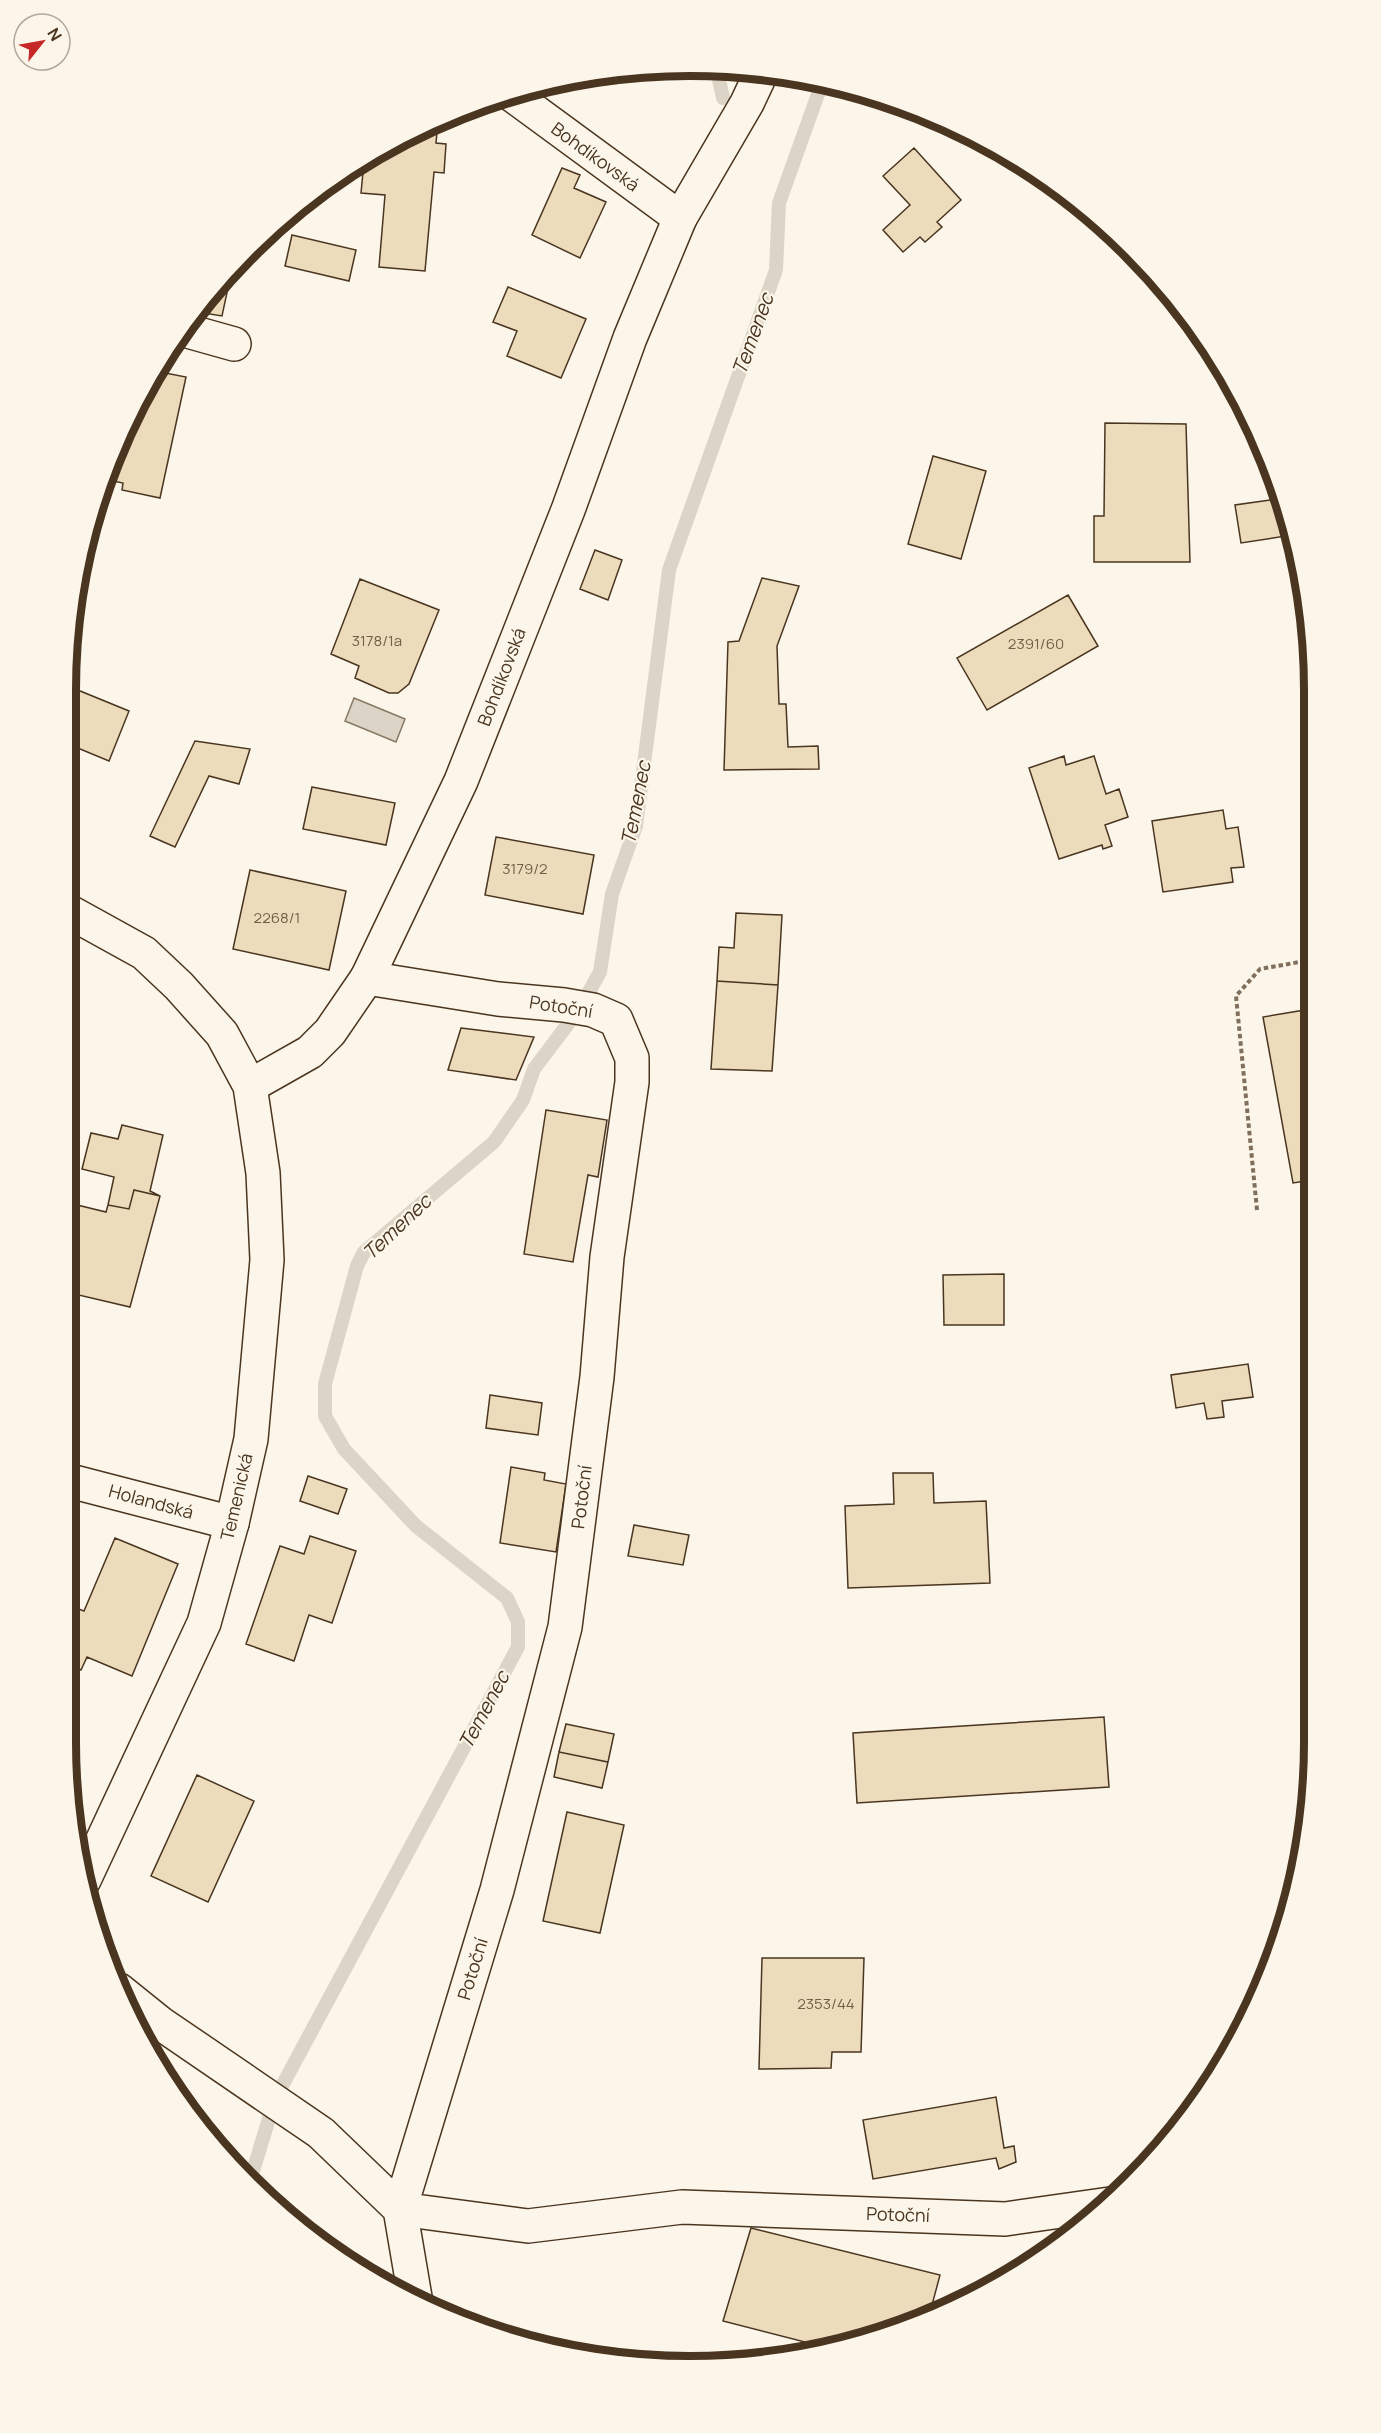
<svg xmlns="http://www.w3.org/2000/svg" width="1381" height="2433" font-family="Manrope,sans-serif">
<rect width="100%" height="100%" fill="#fbf6e9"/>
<path fill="#dcd4c6" stroke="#887966" stroke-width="1.5" d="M 354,698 L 405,719 L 396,742 L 345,721 Z"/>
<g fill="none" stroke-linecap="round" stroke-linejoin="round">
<path stroke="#dcd4c6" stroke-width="14" d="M 717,70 L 723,98
M 249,2184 L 275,2099 L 518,1647 L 518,1622 L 507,1598 L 416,1526 L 344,1449 L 325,1416 L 325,1384 L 357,1266 L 364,1252 L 494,1142 L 523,1100 L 534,1069 L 580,1008 L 600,972 L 612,894 L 636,826 L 669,570 L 776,270 L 779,203 L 822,83"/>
</g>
<path fill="#ecdcbc" stroke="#4a3520" stroke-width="1.5" d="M 632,70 L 632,71 L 574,82 L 574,80 Z
M 438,121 L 436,143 L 446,144 L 444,173 L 434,172 L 425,271 L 379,267 L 385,195 L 361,193 L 364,162 L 415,130 Z
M 914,148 L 961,200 L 937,222 L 942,227 L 925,242 L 920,237 L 903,252 L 883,230 L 910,205 L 883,176 Z
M 562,168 L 580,175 L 574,188 L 606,202 L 580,258 L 532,235 Z
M 292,235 L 356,250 L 349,281 L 285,266 Z
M 232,269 L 222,316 L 197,312 L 221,278 Z
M 508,287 L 586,319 L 561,378 L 507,356 L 517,331 L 493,322 Z
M 155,371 L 186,377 L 160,498 L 122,490 L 123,483 L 104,479 Z
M 1105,423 L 1186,424 L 1190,562 L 1094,562 L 1094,516 L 1104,516 Z
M 933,456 L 986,471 L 961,559 L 908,544 Z
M 1284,498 L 1292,535 L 1241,543 L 1235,505 Z
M 595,550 L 622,560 L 608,600 L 580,589 Z
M 762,578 L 799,586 L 777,646 L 779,704 L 786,704 L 788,747 L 818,746 L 819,769 L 724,770 L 728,642 L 739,641 Z
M 360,579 L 439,610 L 409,684 L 398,693 L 389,693 L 355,678 L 359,666 L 331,654 Z
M 1068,595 L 1098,646 L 987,710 L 957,658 Z
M 67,659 L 78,663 L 68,686 L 129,711 L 109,761 L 68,744 Z
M 195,741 L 250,749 L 239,784 L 209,776 L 175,847 L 150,836 Z
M 1064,756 L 1066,765 L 1094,756 L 1106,794 L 1119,789 L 1128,817 L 1105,825 L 1112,846 L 1103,849 L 1102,845 L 1059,859 L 1029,768 Z
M 312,787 L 395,803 L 386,845 L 303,829 Z
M 1223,810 L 1226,829 L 1238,827 L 1244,867 L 1231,868 L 1233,882 L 1163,892 L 1152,821 Z
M 496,837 L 594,855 L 583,914 L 485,895 Z
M 250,870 L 346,891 L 329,970 L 233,949 Z
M 1311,893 L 1311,936 L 1308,936 L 1302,894 Z
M 736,913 L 782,915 L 778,985 L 717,981 L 719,947 L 734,948 Z
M 717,981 L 778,985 L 772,1071 L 711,1069 Z
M 1311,1009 L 1312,1180 L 1293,1183 L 1263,1017 Z
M 461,1028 L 534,1037 L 516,1080 L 448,1070 Z
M 546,1110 L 607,1120 L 598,1177 L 588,1175 L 573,1262 L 524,1254 Z
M 122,1125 L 163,1135 L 150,1191 L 160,1196 L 134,1190 L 129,1209 L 108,1205 L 114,1177 L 82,1169 L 91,1133 L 118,1139 Z
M 134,1190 L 160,1196 L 130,1307 L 70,1293 L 69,1203 L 106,1212 L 108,1205 L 129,1209 Z
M 1004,1274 L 1004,1325 L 944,1325 L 943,1275 Z
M 1248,1364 L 1253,1397 L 1222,1401 L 1224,1417 L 1207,1419 L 1204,1403 L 1176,1408 L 1171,1375 Z
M 490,1395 L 542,1403 L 538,1435 L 486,1428 Z
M 511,1467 L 545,1473 L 544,1480 L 566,1484 L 556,1552 L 500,1543 Z
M 893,1473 L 933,1473 L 934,1503 L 986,1501 L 990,1583 L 848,1588 L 845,1506 L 894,1504 Z
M 308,1476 L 347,1489 L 338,1514 L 300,1501 Z
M 634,1525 L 689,1535 L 683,1565 L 628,1556 Z
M 310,1536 L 356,1551 L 332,1623 L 309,1615 L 294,1661 L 246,1644 L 280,1546 L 304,1554 Z
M 115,1538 L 178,1564 L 132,1676 L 87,1657 L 81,1670 L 71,1665 L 71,1606 L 84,1611 Z
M 1104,1717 L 1109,1787 L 857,1803 L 853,1733 Z
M 566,1724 L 614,1734 L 608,1762 L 559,1752 Z
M 559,1752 L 608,1762 L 602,1788 L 554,1777 Z
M 197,1775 L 254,1801 L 208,1902 L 151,1876 Z
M 567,1812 L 624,1825 L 600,1933 L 543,1921 Z
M 762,1958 L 864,1958 L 861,2052 L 832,2052 L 831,2068 L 759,2069 Z
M 996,2097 L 1004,2148 L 1014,2146 L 1016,2162 L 999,2169 L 996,2158 L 873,2179 L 863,2120 Z
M 751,2228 L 940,2275 L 928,2320 L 832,2349 L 723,2321 Z"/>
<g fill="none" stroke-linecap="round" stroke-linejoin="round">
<defs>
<path id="street" d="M 511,94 L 680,218
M 184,330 L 234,344
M 367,978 L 498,999 L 564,1005 L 593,1010 L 616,1020 L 632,1058 L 632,1082 L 607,1257 L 597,1377 L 565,1627 L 497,1890 L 400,2209 L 416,2303
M 70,1481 L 232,1523
M 119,1990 L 160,2023 L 321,2133 L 400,2209 L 528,2226 L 682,2207 L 1005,2219 L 1110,2204"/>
<path id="secondary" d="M 68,911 L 144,953 L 179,986 L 222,1034 L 250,1086 L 263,1173 L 267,1260 L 251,1439 L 232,1523 L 204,1623 L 84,1880
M 250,1086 L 310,1052 L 330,1032 L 367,978 L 461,781 L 568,510 L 630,338 L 680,218 L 747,103 L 762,71"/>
</defs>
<use href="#street" stroke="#4a3520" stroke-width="36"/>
<use href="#secondary" stroke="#4a3520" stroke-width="36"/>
<path stroke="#7f6f5c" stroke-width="4" stroke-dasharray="4.5 3" stroke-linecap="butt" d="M 1257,1210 L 1236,996 L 1260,969 L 1311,960"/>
<use href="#street" stroke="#fbf6e9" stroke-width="33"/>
<use href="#secondary" stroke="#fbf6e9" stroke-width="33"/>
</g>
<g text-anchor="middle" stroke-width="4.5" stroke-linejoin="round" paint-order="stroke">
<g font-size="15" fill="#725f47">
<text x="377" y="646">3178/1a</text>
<text x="1036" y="649">2391/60</text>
<text x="525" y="874">3179/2</text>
<text x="277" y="923">2268/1</text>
<text x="826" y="2009">2353/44</text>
</g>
<g font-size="18" fill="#4a3520" stroke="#fbf6e9">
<text transform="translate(595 157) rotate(36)" y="6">Bohdíkovská</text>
<text transform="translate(502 677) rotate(-69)" y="6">Bohdíkovská</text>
<text transform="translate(561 1007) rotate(9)" y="6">Potoční</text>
<text transform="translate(237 1497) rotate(-77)" y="6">Temenická</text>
<text transform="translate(582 1497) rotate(-83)" y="6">Potoční</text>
<text transform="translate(151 1502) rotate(15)" y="6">Holandská</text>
<text transform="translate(473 1969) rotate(-73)" y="6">Potoční</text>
<text transform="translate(898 2215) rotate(2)" y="6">Potoční</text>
</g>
<g font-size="20" font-style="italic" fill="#4a3520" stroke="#fbf6e9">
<text transform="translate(753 334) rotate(-70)" y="7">Temenec</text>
<text transform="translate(636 803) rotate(-79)" y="7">Temenec</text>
<text transform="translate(397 1227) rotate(-43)" y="7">Temenec</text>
<text transform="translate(484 1710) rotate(-62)" y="7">Temenec</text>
</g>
</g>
<path d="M0 0H1381V2433H0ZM690 76H690A614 614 0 0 1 1304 690V1742A614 614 0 0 1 690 2356H690A614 614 0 0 1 76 1742V690A614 614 0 0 1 690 76Z" fill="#fbf6e9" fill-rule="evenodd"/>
<path fill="none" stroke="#4a3520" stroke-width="8" d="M690 76H690A614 614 0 0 1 1304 690V1742A614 614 0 0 1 690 2356H690A614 614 0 0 1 76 1742V690A614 614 0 0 1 690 76Z"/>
<g transform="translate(42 42) rotate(59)"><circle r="28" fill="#fbf6e9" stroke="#b4a999" stroke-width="1.5"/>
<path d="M0-4.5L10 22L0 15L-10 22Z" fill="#c62828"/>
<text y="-9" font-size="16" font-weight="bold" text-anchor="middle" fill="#4a3520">N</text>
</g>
</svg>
